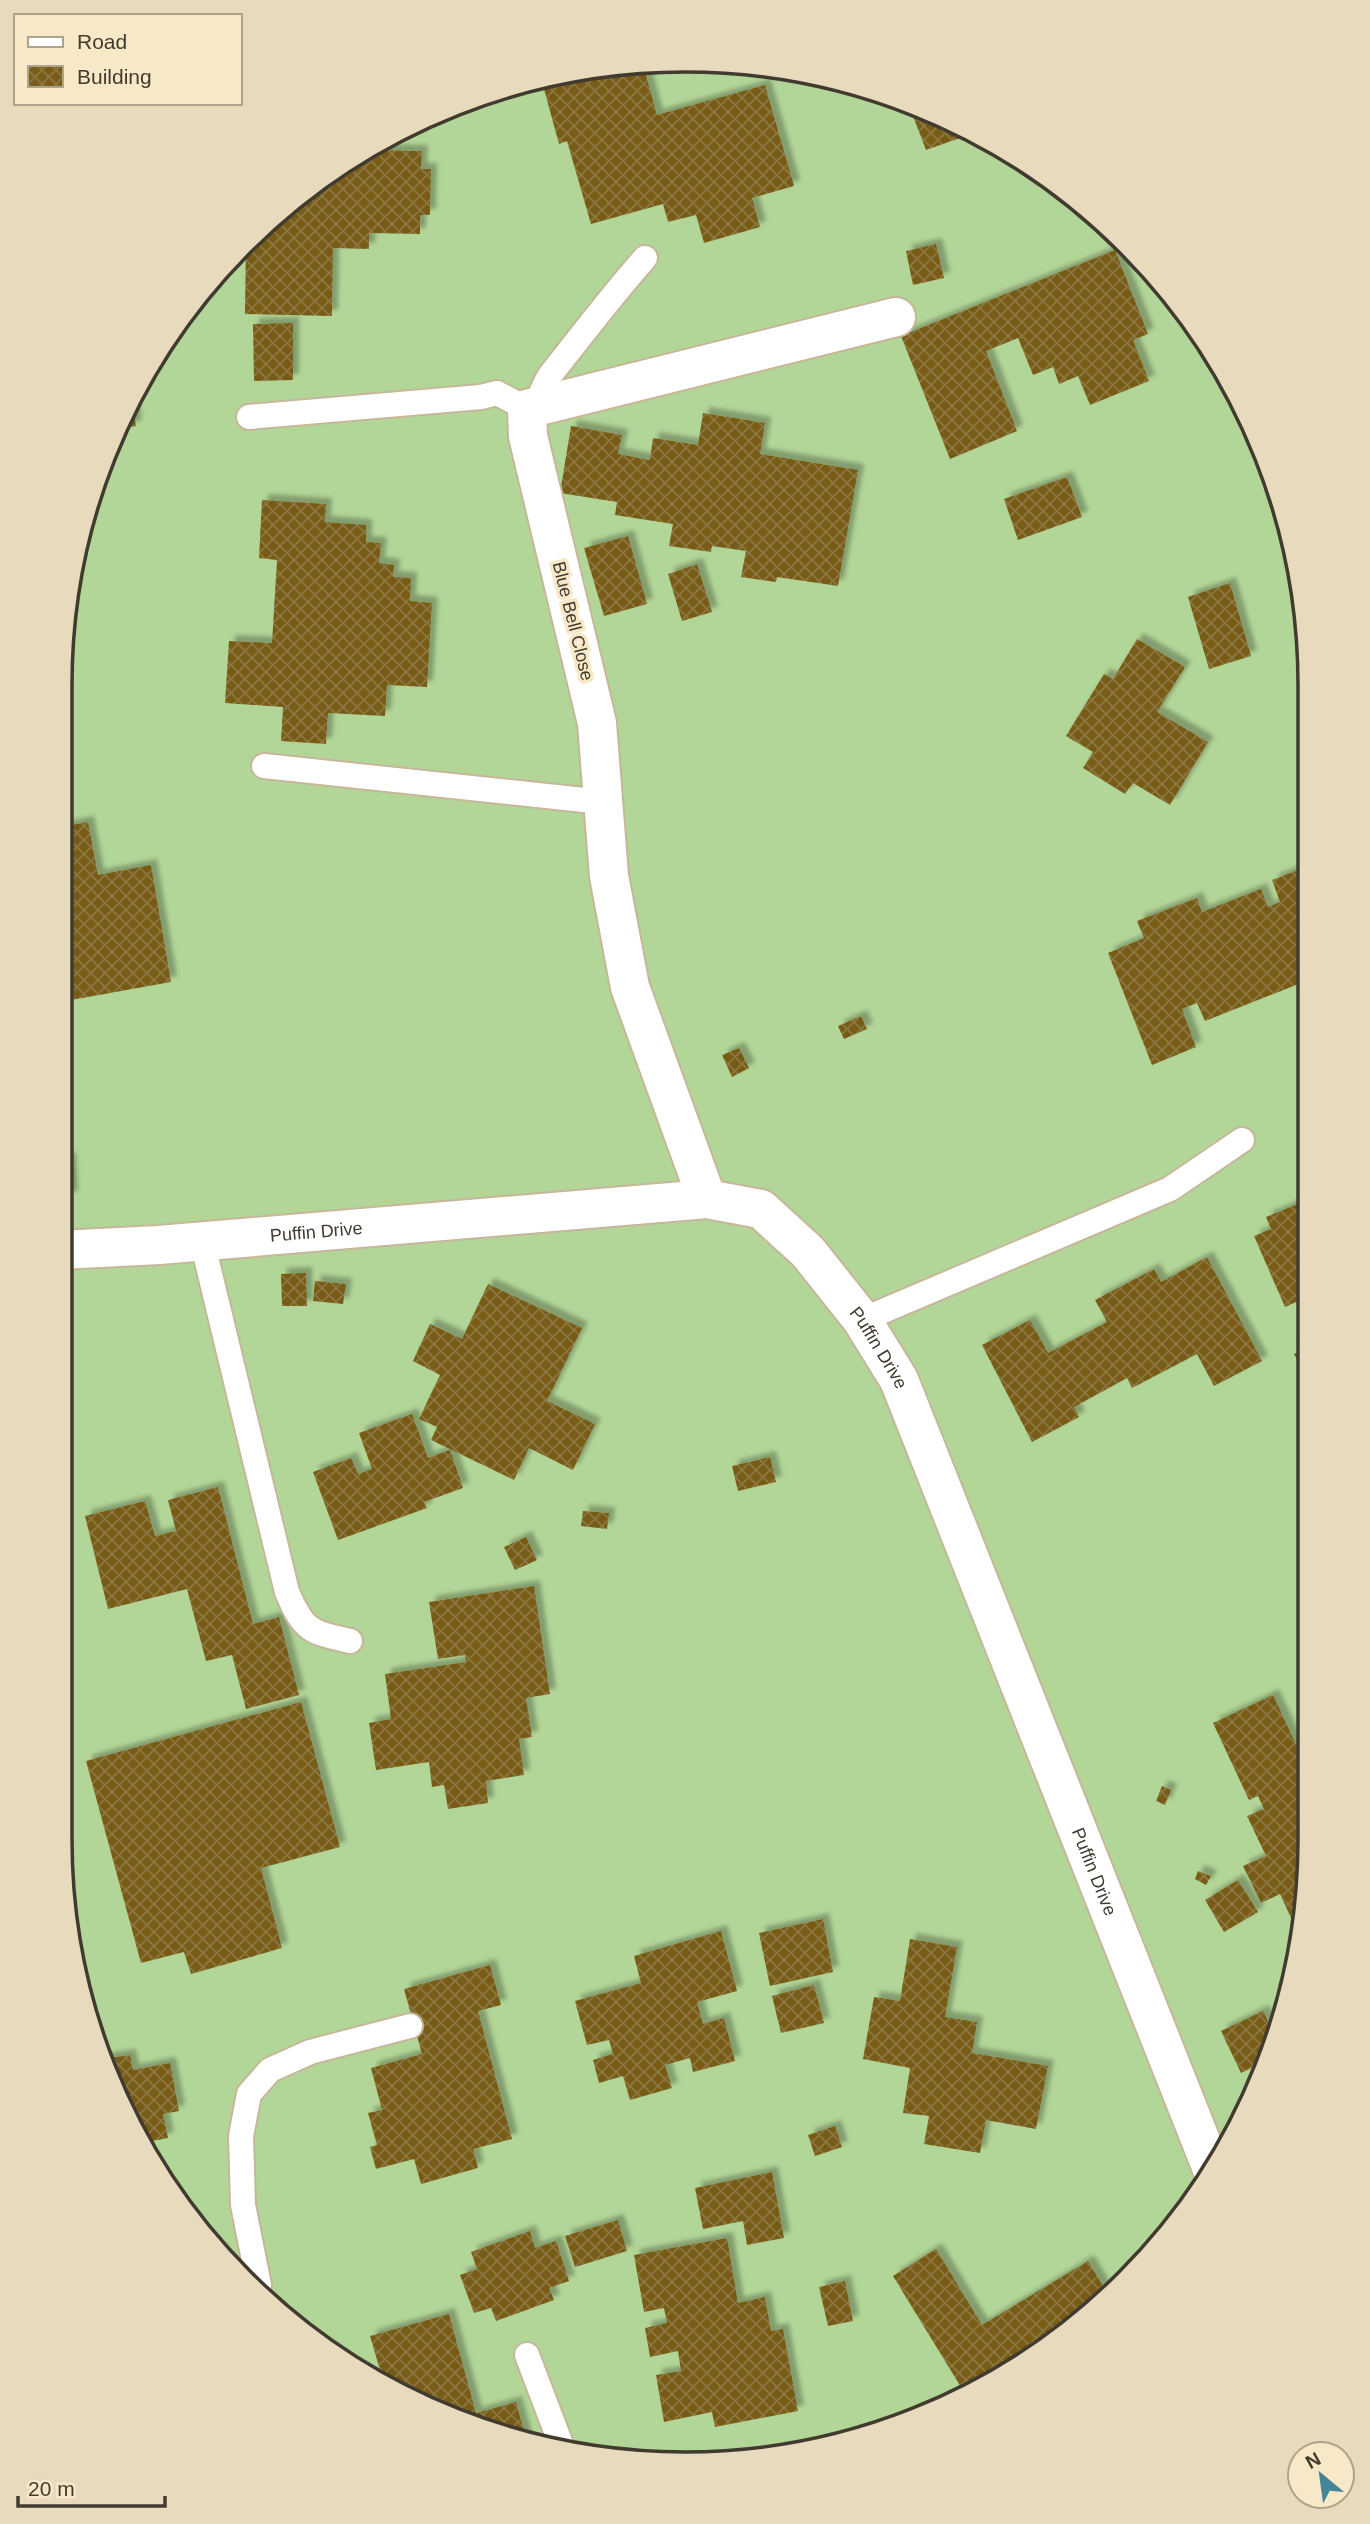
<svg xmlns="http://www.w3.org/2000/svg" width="1370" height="2524" font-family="Helvetica,sans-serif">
<defs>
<pattern id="building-cross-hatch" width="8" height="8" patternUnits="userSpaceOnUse" patternTransform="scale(1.75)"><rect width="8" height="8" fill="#785c17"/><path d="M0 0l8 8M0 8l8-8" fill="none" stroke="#8c7642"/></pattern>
<filter id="shadow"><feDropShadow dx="6" dy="-6" stdDeviation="2" flood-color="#0004"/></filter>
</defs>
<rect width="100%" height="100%" fill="#f7e8c8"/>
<path fill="#b2d697" d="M 644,61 L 766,65 L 886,93 L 997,143 L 1127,242 L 1205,338 L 1277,484 L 1305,604 L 1309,1879 L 1289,2001 L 1227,2151 L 1098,2309 L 925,2417 L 726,2463 L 523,2443 L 338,2359 L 189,2220 L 93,2040 L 60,1839 L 61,644 L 81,523 L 143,373 L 214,273 L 304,189 L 408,124 L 523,81 Z"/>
<path fill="url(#building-cross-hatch)" filter="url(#shadow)" d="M 642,61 L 657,115 L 765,85 L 794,186 L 752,198 L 760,227 L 704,243 L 696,215 L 668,222 L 663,204 L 591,224 L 567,141 L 559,144 L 541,78 Z
M 880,91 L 886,93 L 903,101 L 886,107 Z
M 908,103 L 974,133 L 926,150 Z
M 366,150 L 422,151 L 421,169 L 431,169 L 430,215 L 420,215 L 420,234 L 369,233 L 369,249 L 333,248 L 332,316 L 245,314 L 246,243 L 304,189 Z
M 936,244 L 944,278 L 913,285 L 906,251 Z
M 1115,250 L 1148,334 L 1133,340 L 1149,381 L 1090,405 L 1078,376 L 1059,384 L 1053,367 L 1033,375 L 1018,338 L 986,351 L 1017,431 L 950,459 L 901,336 Z
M 293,323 L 293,380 L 254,381 L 253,324 Z
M 132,399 L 136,426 L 120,429 Z
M 703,413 L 765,423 L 760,454 L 858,470 L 838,586 L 777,577 L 776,582 L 741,577 L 746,551 L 712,546 L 711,552 L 669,546 L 673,524 L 615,515 L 617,502 L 560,493 L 571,426 L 622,435 L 618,454 L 650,460 L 653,438 L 698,445 Z
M 1067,477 L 1082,517 L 1018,540 L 1004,499 Z
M 262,500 L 326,504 L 325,522 L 366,525 L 366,542 L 381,543 L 379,563 L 394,565 L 393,577 L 411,578 L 410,601 L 432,603 L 427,687 L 387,685 L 385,716 L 328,713 L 326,744 L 281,741 L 283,707 L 225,703 L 229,641 L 272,643 L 277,560 L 259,558 Z
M 628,536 L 647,604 L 604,616 L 584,548 Z
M 697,564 L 712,612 L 682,621 L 668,574 Z
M 1230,583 L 1251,656 L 1209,669 L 1188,597 Z
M 1137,639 L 1185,667 L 1157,712 L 1208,742 L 1170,805 L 1133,783 L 1125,794 L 1083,768 L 1093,752 L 1066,736 L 1104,674 L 1113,679 Z
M 88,822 L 98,875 L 151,865 L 171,982 L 60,1002 L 61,827 Z
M 1306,867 L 1306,981 L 1205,1021 L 1197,1003 L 1182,1009 L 1196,1047 L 1152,1065 L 1108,953 L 1144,938 L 1137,921 L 1197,898 L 1202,912 L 1261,889 L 1268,907 L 1280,902 L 1272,880 Z
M 861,1016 L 867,1029 L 844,1039 L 838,1026 Z
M 739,1048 L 749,1068 L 732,1077 L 722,1055 Z
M 70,1159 L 72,1197 L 60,1198 L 60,1160 Z
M 1305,1201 L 1307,1206 L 1307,1297 L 1285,1307 L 1254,1236 L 1271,1229 L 1266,1217 Z
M 1207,1257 L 1262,1361 L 1214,1386 L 1197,1354 L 1132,1388 L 1127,1378 L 1074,1407 L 1079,1417 L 1032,1442 L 982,1345 L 1030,1320 L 1048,1353 L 1107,1322 L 1095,1300 L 1154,1269 L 1161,1282 Z
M 306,1273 L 307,1306 L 282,1306 L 281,1274 Z
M 315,1281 L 346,1284 L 343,1304 L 313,1301 Z
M 488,1284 L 582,1328 L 547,1401 L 595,1424 L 573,1470 L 529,1448 L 514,1480 L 431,1440 L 437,1427 L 419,1419 L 440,1375 L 413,1361 L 430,1324 L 462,1339 Z
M 1307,1332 L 1308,1379 L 1294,1354 L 1302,1350 L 1296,1338 Z
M 412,1414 L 428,1458 L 450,1450 L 463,1488 L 424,1502 L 427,1508 L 338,1540 L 313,1472 L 351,1458 L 358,1474 L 372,1469 L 359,1433 Z
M 770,1457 L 776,1482 L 738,1491 L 732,1466 Z
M 218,1487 L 253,1624 L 279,1617 L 299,1695 L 246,1709 L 232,1655 L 206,1661 L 187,1589 L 108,1609 L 85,1516 L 145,1501 L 155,1536 L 176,1531 L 168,1500 Z
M 583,1511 L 609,1513 L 607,1529 L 581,1526 Z
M 526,1537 L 537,1560 L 515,1570 L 504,1547 Z
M 534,1586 L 550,1694 L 526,1698 L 532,1737 L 519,1739 L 524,1775 L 486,1781 L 488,1803 L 448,1809 L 444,1785 L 432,1787 L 429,1762 L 376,1770 L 369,1723 L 391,1719 L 385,1674 L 466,1662 L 465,1655 L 438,1659 L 429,1602 Z
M 1273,1695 L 1309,1772 L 1309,1880 L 1304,1912 L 1291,1918 L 1280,1894 L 1261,1903 L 1243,1866 L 1266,1856 L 1247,1816 L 1264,1809 L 1258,1796 L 1249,1800 L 1213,1723 Z
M 301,1702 L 340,1847 L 261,1868 L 282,1948 L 191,1974 L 184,1952 L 141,1963 L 86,1761 Z
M 1162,1786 L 1171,1790 L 1165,1805 L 1156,1801 Z
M 1198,1871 L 1211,1876 L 1206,1885 L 1195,1879 Z
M 1238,1880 L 1258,1912 L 1224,1932 L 1205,1900 Z
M 823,1919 L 833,1972 L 770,1986 L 759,1933 Z
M 721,1931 L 737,1991 L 697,2002 L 703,2024 L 724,2018 L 735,2061 L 693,2072 L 690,2058 L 665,2065 L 672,2088 L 630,2100 L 623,2076 L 599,2083 L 593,2060 L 613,2054 L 609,2040 L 587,2045 L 575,2001 L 641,1983 L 634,1956 Z
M 910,1939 L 957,1947 L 945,2017 L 977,2022 L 972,2053 L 1048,2066 L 1036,2129 L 986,2120 L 980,2153 L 924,2144 L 929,2116 L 903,2113 L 910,2068 L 863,2059 L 874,1997 L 900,2001 Z
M 490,1965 L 501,2005 L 478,2011 L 512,2139 L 473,2149 L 478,2168 L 421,2184 L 414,2159 L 376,2169 L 370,2147 L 377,2145 L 368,2113 L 382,2110 L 371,2068 L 422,2054 L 404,1989 Z
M 814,1985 L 824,2023 L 781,2033 L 772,1996 Z
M 1263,2011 L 1275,2036 L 1264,2062 L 1241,2073 L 1221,2031 Z
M 130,2055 L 133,2070 L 170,2063 L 179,2111 L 163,2114 L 168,2138 L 147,2142 L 103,2059 Z
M 835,2126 L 842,2147 L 815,2156 L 808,2135 Z
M 772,2172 L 784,2238 L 747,2245 L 743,2221 L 703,2229 L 695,2188 Z
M 618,2220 L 627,2251 L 575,2267 L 565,2236 Z
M 530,2231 L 535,2248 L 556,2241 L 569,2281 L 549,2288 L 554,2300 L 496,2321 L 491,2308 L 474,2313 L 460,2275 L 477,2269 L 471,2252 Z
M 727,2238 L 738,2303 L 765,2297 L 771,2331 L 783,2329 L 798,2411 L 715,2427 L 712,2412 L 664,2422 L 656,2375 L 681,2371 L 678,2351 L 650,2357 L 645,2328 L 667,2323 L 664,2308 L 644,2312 L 634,2255 Z
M 936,2249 L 982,2325 L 1088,2261 L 1109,2296 L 1098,2309 L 964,2392 L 893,2276 Z
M 845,2281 L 853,2321 L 828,2326 L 819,2287 Z
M 449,2314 L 476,2413 L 516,2402 L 527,2442 L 523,2443 L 394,2385 L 392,2379 L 383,2380 L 370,2336 Z"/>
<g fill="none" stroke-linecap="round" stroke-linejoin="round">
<defs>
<path id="service" d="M 249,417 L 481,397 L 497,393 L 527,409 C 544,397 540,389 551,374 C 582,335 612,295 645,258
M 264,766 L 603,802
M 202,1241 L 287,1592 C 304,1632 311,1632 350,1641
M 862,1320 L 1170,1189 L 1242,1140
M 259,2285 L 243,2205 L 241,2136 L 249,2094 L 270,2070 L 310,2052 L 410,2026
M 527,2355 L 562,2447"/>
<g id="minor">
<path d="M 707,1199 L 630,987 L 609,876 L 597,723 L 528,436 L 527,409 L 896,317"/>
<path id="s1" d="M 60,1250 L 159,1245 L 707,1199 L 761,1209 L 808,1252 L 862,1320 L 899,1380 L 1212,2169"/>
</g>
</defs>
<use href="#service" stroke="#c6b799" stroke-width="28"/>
<use href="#minor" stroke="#c6b799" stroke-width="42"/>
<use href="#service" stroke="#fff" stroke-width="24"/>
<use href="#minor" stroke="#fff" stroke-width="38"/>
</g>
<g text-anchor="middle" stroke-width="7" stroke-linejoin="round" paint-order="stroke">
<g font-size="18" fill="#413b2f" stroke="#f7e8c8">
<text transform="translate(573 621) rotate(76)" y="6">Blue Bell Close</text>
<text dy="6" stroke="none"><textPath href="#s1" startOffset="257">Puffin Drive</textPath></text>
<text dy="6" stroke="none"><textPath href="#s1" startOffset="887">Puffin Drive</textPath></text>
<text dy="6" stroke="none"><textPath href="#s1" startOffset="1454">Puffin Drive</textPath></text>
</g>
</g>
<path d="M0 0H1370V2524H0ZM685 72H685A613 613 0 0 1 1298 685V1839A613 613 0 0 1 685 2452H685A613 613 0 0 1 72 1839V685A613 613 0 0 1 685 72Z" fill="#e8dabc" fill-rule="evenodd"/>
<path fill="none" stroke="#413b2f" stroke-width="3.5" d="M685 72H685A613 613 0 0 1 1298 685V1839A613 613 0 0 1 685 2452H685A613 613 0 0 1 72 1839V685A613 613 0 0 1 685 72Z"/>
<rect x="14" y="14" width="228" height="91" fill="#f7e8c8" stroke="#aea38b" stroke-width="2"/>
<rect x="28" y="37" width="35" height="10" fill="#ffffff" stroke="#aea38b" stroke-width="2"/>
<text x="77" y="49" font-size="21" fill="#413b2f">Road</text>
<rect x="28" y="66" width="35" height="21" fill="url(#building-cross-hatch)" stroke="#aea38b" stroke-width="2"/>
<text x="77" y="84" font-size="21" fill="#413b2f">Building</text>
<g transform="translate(1321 2475) rotate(331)"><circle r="33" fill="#f7e8c8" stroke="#aea38b" stroke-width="2"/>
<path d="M0-5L12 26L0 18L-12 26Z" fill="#438496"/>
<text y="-10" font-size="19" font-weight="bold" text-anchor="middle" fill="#413b2f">N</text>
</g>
<path d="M18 2496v10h147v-10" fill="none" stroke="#413b2f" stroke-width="3.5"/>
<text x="28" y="2496" font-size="21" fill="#413b2f" stroke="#f7e8c8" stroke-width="5" paint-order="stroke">20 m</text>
</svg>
